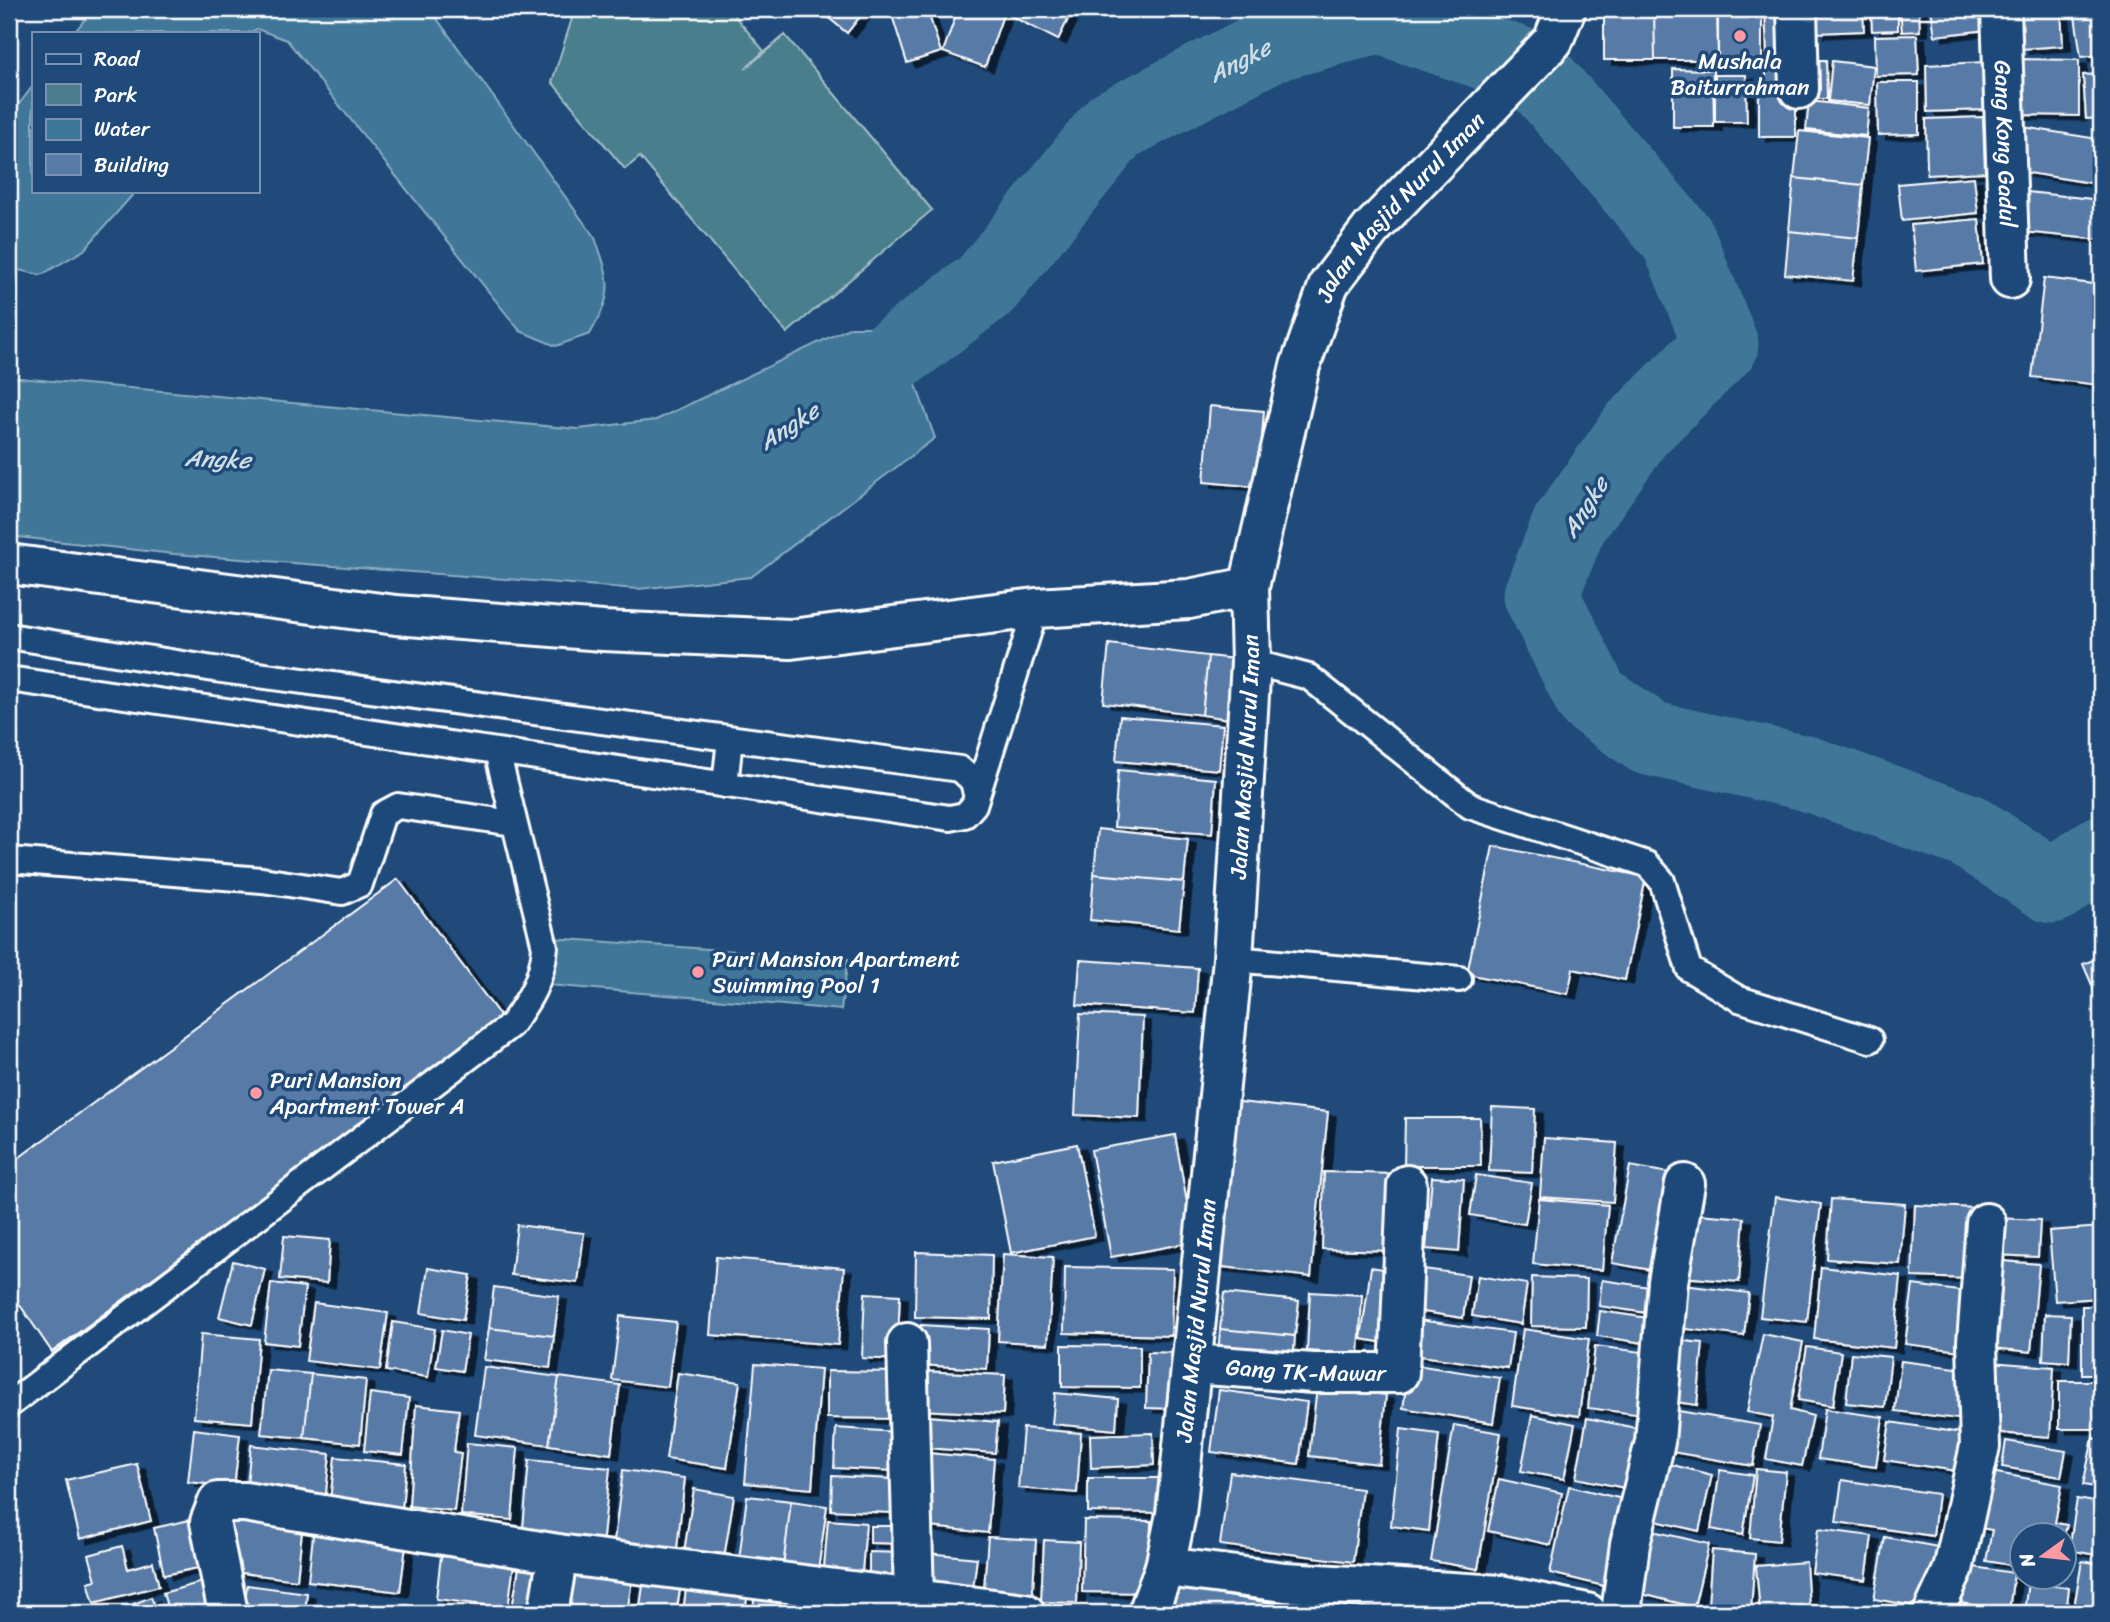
<svg xmlns="http://www.w3.org/2000/svg" width="2110" height="1622" font-family="Sriracha,sans-serif">
<defs>
<filter id="shadow"><feDropShadow dx="8" dy="4.5" stdDeviation="0" flood-color="#0009"/></filter>
</defs>
<rect width="100%" height="100%" fill="#1f4a7a"/>
<filter id="ink" filterUnits="userSpaceOnUse"><feTurbulence type="fractalNoise" baseFrequency=".0143" numOctaves="2"/><feDisplacementMap in="SourceGraphic" scale="14" xChannelSelector="R" yChannelSelector="G"/><feConvolveMatrix kernelMatrix="1 2 1 2 8 2 1 2 1" color-interpolation-filters="sRGB"/></filter>
<g filter="url(#ink)">
<path fill="#4a7e8c" stroke="#a4bec6" stroke-width="2" d="M 575,9 L 729,9 L 764,51 L 745,69 L 785,35 L 932,210 L 787,333 L 640,157 L 625,169 L 552,82 Z"/>
<path fill="#3f7798" stroke="#8cadc1" stroke-width="2" d="M 93,9 L 430,9 L 595,238 C 611,281 614,293 590,334 L 556,346 L 520,331 L 287,40 L 257,29 L 248,33 L 74,33 Z
M 33,86 L 33,191 L 136,191 L 84,250 L 41,275 L 9,268 L 9,117 Z
M 851,327 L 895,327 L 935,438 L 751,577 L 638,589 L 174,554 L 9,536 L 9,377 L 578,429 L 656,420 Z
M 552,938 L 848,959 L 841,1010 L 548,985 Z"/>
<g fill="none" stroke-linecap="round" stroke-linejoin="round">
<path stroke="#3f7798" stroke-width="75" id="s1" d="M 817,408 L 877,368 L 986,285 L 1114,126 L 1270,45 L 1378,16 L 1531,68 L 1678,239 L 1721,345 L 1636,430 L 1569,525 L 1541,595 L 1592,698 L 1649,738 L 1806,773 L 1968,831 L 2052,886 L 2101,853"/>
</g>
<path fill="#587aa6" stroke="#fff" stroke-width="2" filter="url(#shadow)" d="M 818,9 L 866,9 L 847,33 Z
M 890,9 L 927,9 L 941,52 L 907,63 Z
M 958,9 L 1005,9 L 985,67 L 943,52 Z
M 1010,9 L 1073,9 L 1058,40 L 1007,14 Z
M 1604,9 L 1654,9 L 1655,60 L 1604,60 Z
M 1654,9 L 1717,9 L 1718,60 L 1655,60 Z
M 1718,9 L 1762,9 L 1762,62 L 1718,62 Z
M 1765,9 L 1790,9 L 1793,54 L 1767,55 Z
M 1815,9 L 1863,9 L 1864,31 L 1816,33 Z
M 1871,9 L 1898,9 L 1898,30 L 1872,31 Z
M 1900,9 L 1919,9 L 1920,31 L 1902,32 Z
M 1931,9 L 1985,9 L 1987,30 L 1935,36 Z
M 2019,9 L 2061,9 L 2063,46 L 2021,49 Z
M 2074,9 L 2101,9 L 2101,55 L 2081,57 Z
M 1917,35 L 1919,75 L 1876,76 L 1875,36 Z
M 2019,59 L 2079,60 L 2079,116 L 2018,115 Z
M 1802,60 L 1826,60 L 1827,99 L 1803,99 Z
M 1832,61 L 1874,66 L 1870,105 L 1828,101 Z
M 1984,62 L 1985,110 L 1927,112 L 1926,65 Z
M 1790,63 L 1791,84 L 1766,85 L 1766,64 Z
M 1673,69 L 1713,70 L 1714,127 L 1673,127 Z
M 2101,74 L 2101,118 L 2086,119 L 2083,75 Z
M 1715,75 L 1746,75 L 1747,122 L 1715,122 Z
M 1877,82 L 1919,82 L 1919,134 L 1878,135 Z
M 1759,92 L 1796,92 L 1796,137 L 1759,137 Z
M 1809,101 L 1869,108 L 1866,136 L 1806,130 Z
M 1983,117 L 1985,172 L 1927,175 L 1926,119 Z
M 2023,127 L 2098,139 L 2091,183 L 2016,171 Z
M 1799,131 L 1868,138 L 1863,185 L 1794,178 Z
M 1974,177 L 1978,213 L 1902,221 L 1898,184 Z
M 1794,178 L 1863,185 L 1858,238 L 1789,231 Z
M 2018,191 L 2101,200 L 2100,240 L 2014,231 Z
M 1979,219 L 1983,264 L 1916,271 L 1911,225 Z
M 1789,231 L 1858,238 L 1853,281 L 1785,274 Z
M 2044,278 L 2101,285 L 2098,385 L 2032,377 Z
M 1210,406 L 1264,411 L 1258,487 L 1204,482 Z
M 1109,644 L 1208,656 L 1202,715 L 1103,703 Z
M 1208,656 L 1243,660 L 1236,720 L 1202,715 Z
M 1120,716 L 1223,725 L 1219,770 L 1116,761 Z
M 1118,770 L 1216,779 L 1212,834 L 1114,827 Z
M 1098,829 L 1188,839 L 1184,882 L 1094,874 Z
M 1493,846 L 1646,877 L 1625,980 L 1573,969 L 1568,994 L 1467,974 Z
M 1094,874 L 1184,882 L 1179,929 L 1090,920 Z
M 398,879 L 504,1021 L 52,1352 L 9,1289 L 9,1165 Z
M 2101,957 L 2101,1006 L 2083,964 Z
M 1080,960 L 1198,968 L 1195,1013 L 1077,1005 Z
M 1080,1014 L 1143,1017 L 1139,1118 L 1075,1115 Z
M 1231,1101 L 1328,1112 L 1311,1277 L 1214,1266 Z
M 1492,1107 L 1535,1109 L 1532,1173 L 1489,1171 Z
M 1405,1118 L 1480,1118 L 1481,1166 L 1404,1166 Z
M 1175,1135 L 1194,1242 L 1111,1257 L 1091,1150 Z
M 1544,1138 L 1617,1143 L 1613,1202 L 1540,1197 Z
M 1077,1144 L 1095,1236 L 1011,1253 L 993,1161 Z
M 1630,1166 L 1680,1175 L 1662,1272 L 1612,1263 Z
M 1324,1172 L 1396,1174 L 1394,1251 L 1322,1249 Z
M 1476,1175 L 1532,1183 L 1525,1224 L 1470,1215 Z
M 1432,1177 L 1464,1179 L 1459,1252 L 1426,1249 Z
M 1775,1197 L 1821,1204 L 1807,1322 L 1760,1317 Z
M 1539,1199 L 1608,1205 L 1602,1270 L 1533,1264 Z
M 1831,1199 L 1905,1204 L 1900,1264 L 1827,1259 Z
M 1915,1205 L 1975,1208 L 1972,1279 L 1912,1277 Z
M 1687,1213 L 1744,1218 L 1739,1282 L 1682,1277 Z
M 1996,1218 L 2040,1220 L 2038,1257 L 1994,1255 Z
M 517,1225 L 584,1233 L 578,1283 L 511,1275 Z
M 2101,1227 L 2101,1298 L 2055,1301 L 2049,1231 Z
M 284,1236 L 330,1240 L 327,1283 L 280,1279 Z
M 916,1252 L 992,1255 L 991,1319 L 915,1317 Z
M 1003,1254 L 1053,1257 L 1048,1344 L 998,1341 Z
M 716,1257 L 844,1268 L 838,1345 L 710,1335 Z
M 1991,1260 L 2039,1264 L 2031,1352 L 1983,1347 Z
M 233,1261 L 265,1269 L 252,1325 L 219,1317 Z
M 1065,1267 L 1173,1269 L 1171,1336 L 1064,1333 Z
M 1371,1267 L 1395,1271 L 1385,1343 L 1361,1339 Z
M 1821,1267 L 1901,1276 L 1894,1348 L 1814,1339 Z
M 428,1268 L 471,1275 L 463,1320 L 421,1313 Z
M 1416,1268 L 1469,1275 L 1463,1318 L 1410,1310 Z
M 1478,1276 L 1527,1284 L 1521,1324 L 1472,1316 Z
M 1532,1277 L 1587,1279 L 1586,1327 L 1531,1326 Z
M 1602,1280 L 1657,1288 L 1654,1314 L 1599,1306 Z
M 271,1283 L 305,1287 L 298,1346 L 264,1342 Z
M 1683,1285 L 1749,1293 L 1744,1336 L 1678,1328 Z
M 1913,1285 L 1975,1293 L 1968,1352 L 1905,1344 Z
M 494,1287 L 559,1296 L 554,1336 L 489,1328 Z
M 1310,1292 L 1362,1295 L 1359,1354 L 1307,1351 Z
M 865,1293 L 900,1295 L 897,1360 L 862,1358 Z
M 1224,1293 L 1299,1301 L 1295,1336 L 1220,1329 Z
M 314,1303 L 388,1313 L 380,1370 L 306,1361 Z
M 2082,1306 L 2101,1306 L 2101,1374 L 2082,1374 Z
M 1600,1311 L 1662,1320 L 1657,1345 L 1597,1336 Z
M 2045,1314 L 2071,1315 L 2069,1362 L 2043,1360 Z
M 620,1316 L 676,1322 L 668,1387 L 612,1380 Z
M 1411,1319 L 1513,1333 L 1508,1368 L 1406,1354 Z
M 393,1322 L 435,1329 L 428,1377 L 386,1371 Z
M 921,1325 L 989,1329 L 987,1369 L 918,1365 Z
M 489,1328 L 554,1336 L 550,1368 L 484,1360 Z
M 1220,1329 L 1295,1336 L 1293,1363 L 1218,1356 Z
M 1523,1329 L 1589,1339 L 1579,1416 L 1512,1406 Z
M 442,1330 L 468,1335 L 462,1371 L 436,1367 Z
M 201,1334 L 259,1339 L 252,1423 L 194,1418 Z
M 1763,1334 L 1803,1342 L 1790,1410 L 1813,1416 L 1802,1466 L 1766,1459 L 1773,1417 L 1747,1412 Z
M 1674,1340 L 1703,1343 L 1697,1405 L 1668,1401 Z
M 1062,1345 L 1140,1346 L 1140,1388 L 1062,1387 Z
M 1595,1346 L 1658,1354 L 1651,1416 L 1588,1408 Z
M 1807,1347 L 1841,1352 L 1833,1406 L 1798,1400 Z
M 1148,1352 L 1180,1353 L 1178,1409 L 1146,1408 Z
M 1851,1353 L 1891,1357 L 1885,1407 L 1846,1403 Z
M 1901,1361 L 1972,1370 L 1965,1420 L 1895,1411 Z
M 1990,1362 L 2054,1367 L 2050,1437 L 1985,1432 Z
M 755,1364 L 821,1369 L 812,1489 L 745,1483 Z
M 1410,1364 L 1500,1378 L 1493,1423 L 1403,1408 Z
M 484,1367 L 559,1377 L 549,1445 L 475,1435 Z
M 268,1370 L 311,1374 L 304,1438 L 261,1434 Z
M 827,1371 L 899,1372 L 898,1419 L 827,1418 Z
M 920,1371 L 1005,1375 L 1003,1414 L 918,1410 Z
M 678,1373 L 740,1382 L 727,1468 L 666,1459 Z
M 311,1374 L 366,1380 L 360,1444 L 304,1438 Z
M 559,1377 L 620,1385 L 611,1454 L 549,1445 Z
M 2059,1381 L 2098,1381 L 2098,1429 L 2059,1429 Z
M 1317,1387 L 1386,1395 L 1379,1464 L 1309,1456 Z
M 1219,1390 L 1307,1402 L 1299,1464 L 1211,1452 Z
M 370,1393 L 409,1398 L 403,1455 L 364,1451 Z
M 1055,1393 L 1118,1399 L 1116,1430 L 1052,1424 Z
M 416,1405 L 459,1410 L 454,1452 L 461,1453 L 454,1511 L 409,1506 Z
M 1825,1409 L 1883,1417 L 1876,1467 L 1818,1459 Z
M 1673,1410 L 1760,1425 L 1753,1466 L 1666,1451 Z
M 1532,1415 L 1575,1424 L 1564,1479 L 1521,1471 Z
M 928,1416 L 998,1422 L 995,1453 L 925,1448 Z
M 1587,1418 L 1651,1431 L 1639,1491 L 1576,1478 Z
M 1890,1422 L 1968,1434 L 1963,1472 L 1884,1460 Z
M 1454,1425 L 1501,1433 L 1478,1569 L 1431,1561 Z
M 836,1428 L 897,1432 L 895,1471 L 834,1468 Z
M 1023,1428 L 1081,1433 L 1077,1493 L 1018,1488 Z
M 194,1429 L 240,1435 L 234,1487 L 188,1482 Z
M 1401,1429 L 1439,1434 L 1429,1531 L 1391,1526 Z
M 1153,1433 L 1154,1465 L 1091,1468 L 1090,1435 Z
M 2093,1438 L 2101,1440 L 2101,1488 L 2083,1485 Z
M 2006,1441 L 2066,1451 L 2061,1477 L 2002,1467 Z
M 467,1443 L 518,1448 L 512,1520 L 461,1515 Z
M 251,1445 L 330,1454 L 325,1502 L 246,1494 Z
M 927,1453 L 994,1459 L 988,1533 L 920,1526 Z
M 335,1457 L 406,1464 L 402,1509 L 330,1501 Z
M 529,1460 L 610,1468 L 602,1548 L 522,1540 Z
M 1661,1462 L 1712,1475 L 1699,1531 L 1647,1519 Z
M 137,1464 L 151,1521 L 80,1539 L 66,1480 Z
M 1756,1469 L 1786,1472 L 1779,1541 L 1750,1538 Z
M 623,1470 L 685,1478 L 676,1557 L 613,1549 Z
M 1720,1470 L 1753,1475 L 1743,1535 L 1711,1529 Z
M 1986,1471 L 2062,1485 L 2055,1523 L 2067,1525 L 2064,1536 L 2022,1534 L 2022,1567 L 1986,1561 L 1992,1530 L 1975,1527 Z
M 1230,1472 L 1362,1489 L 1353,1562 L 1220,1545 Z
M 832,1476 L 893,1479 L 891,1513 L 831,1510 Z
M 1088,1478 L 1164,1478 L 1164,1513 L 1088,1512 Z
M 1499,1479 L 1562,1493 L 1551,1545 L 1488,1531 Z
M 1842,1480 L 1938,1494 L 1933,1536 L 1836,1522 Z
M 1569,1486 L 1627,1500 L 1608,1587 L 1550,1573 Z
M 694,1489 L 734,1496 L 724,1558 L 684,1552 Z
M 747,1496 L 791,1501 L 783,1567 L 739,1560 Z
M 2077,1499 L 2101,1503 L 2101,1556 L 2069,1550 Z
M 791,1501 L 827,1506 L 818,1571 L 783,1567 Z
M 232,1513 L 303,1521 L 297,1580 L 225,1571 Z
M 203,1517 L 213,1565 L 164,1575 L 154,1528 Z
M 828,1520 L 866,1523 L 861,1584 L 823,1580 Z
M 1084,1520 L 1151,1521 L 1149,1593 L 1082,1592 Z
M 870,1526 L 905,1526 L 905,1544 L 870,1543 Z
M 314,1527 L 407,1538 L 400,1592 L 308,1581 Z
M 1644,1529 L 1709,1544 L 1694,1607 L 1630,1591 Z
M 1818,1529 L 1872,1536 L 1866,1580 L 1812,1573 Z
M 988,1537 L 1036,1540 L 1032,1605 L 983,1602 Z
M 1885,1537 L 1938,1547 L 1927,1608 L 1874,1599 Z
M 1044,1540 L 1079,1542 L 1077,1603 L 1041,1602 Z
M 122,1546 L 128,1569 L 153,1562 L 159,1586 L 94,1603 L 88,1582 L 96,1580 L 89,1555 Z
M 442,1547 L 515,1557 L 508,1608 L 436,1599 Z
M 1712,1550 L 1755,1554 L 1751,1610 L 1708,1606 Z
M 869,1552 L 904,1553 L 904,1581 L 869,1581 Z
M 927,1553 L 977,1558 L 972,1597 L 923,1592 Z
M 2082,1561 L 2101,1564 L 2101,1613 L 2073,1613 Z
M 520,1562 L 548,1566 L 541,1613 L 512,1608 Z
M 1806,1562 L 1809,1608 L 1760,1612 L 1756,1566 Z
M 1967,1566 L 2014,1573 L 2009,1611 L 1961,1603 Z
M 567,1570 L 632,1580 L 627,1613 L 561,1613 Z
M 213,1579 L 222,1613 L 169,1613 L 163,1593 Z
M 644,1579 L 681,1585 L 676,1613 L 639,1613 Z
M 2028,1582 L 2069,1588 L 2066,1613 L 2024,1613 Z
M 247,1585 L 307,1593 L 305,1613 L 244,1613 Z
M 1171,1587 L 1283,1605 L 1282,1613 L 1167,1613 Z
M 686,1589 L 747,1598 L 745,1613 L 683,1613 Z
M 755,1589 L 792,1593 L 790,1613 L 753,1613 Z
M 151,1597 L 157,1613 L 111,1613 Z
M 811,1601 L 916,1613 L 810,1613 Z
M 372,1604 L 434,1610 L 433,1613 L 371,1613 Z"/>
<g fill="none" stroke-linecap="round" stroke-linejoin="round">
<defs>
<path id="lane" d="M 9,636 L 214,669 L 960,769 L 973,781 L 976,794
M 1251,662 L 1309,677 L 1470,806 L 1647,864 L 1662,881 L 1689,969 L 1739,999 L 1870,1040
M 9,679 L 950,818 L 965,815 L 974,805 L 1036,608
M 725,785 L 730,739
M 9,860 L 262,880 L 342,892 L 360,884 L 383,814 L 398,806 L 513,823
M 1233,959 L 1459,979
M 9,1405 L 511,1025 C 530,999 542,980 545,947 L 497,751"/>
<g id="street">
<path d="M 1797,9 L 1799,89"/>
<path id="s2" d="M 2001,9 L 2010,279"/>
<path d="M 9,564 L 396,615 L 603,631 L 791,639 L 1036,608 L 1189,599 L 1249,587"/>
<path d="M 907,1343 L 914,1597"/>
<path id="s3" d="M 1192,1364 L 1313,1373 L 1399,1373 L 1407,1185"/>
<path d="M 1165,1567 L 1285,1582 L 1501,1595 L 1587,1613"/>
<path d="M 228,1613 L 210,1522 L 218,1502 L 245,1502 L 558,1554 L 1025,1613"/>
<path d="M 548,1613 L 558,1554"/>
<path id="s4" d="M 1148,1613 L 1165,1567 L 1176,1514 L 1233,959 L 1251,662 L 1249,587 L 1300,366 L 1329,284 L 1371,229 L 1553,41 L 1566,9"/>
<path d="M 1621,1613 L 1630,1544 L 1655,1442 L 1668,1282 L 1685,1184"/>
<path d="M 1933,1613 L 1953,1570 L 1980,1446 L 1977,1342 L 1986,1223"/>
</g>
</defs>
<use href="#lane" stroke="#fff" stroke-width="30"/>
<use href="#street" stroke="#fff" stroke-width="44"/>
<use href="#lane" stroke="#1f4a7a" stroke-width="24"/>
<use href="#street" stroke="#1f4a7a" stroke-width="38"/>
</g>
</g>
<g fill="#ff9aa2" stroke="#1f4a7a" stroke-width="2.5">
<circle cx="1740" cy="36" r="7"/>
<circle cx="698" cy="972" r="7"/>
<circle cx="256" cy="1093" r="7"/>
</g>
<g text-anchor="middle" stroke-width="7" stroke-linejoin="round" paint-order="stroke">
<g font-size="23" fill="#fff" stroke="#1f4a7a" text-anchor="start">
<text x="1740" y="69" text-anchor="middle">Mushala<tspan x="1740" dy="26">Baiturrahman</tspan></text>
<text x="712" y="967">Puri Mansion Apartment<tspan x="712" dy="26">Swimming Pool 1</tspan></text>
<text x="270" y="1088">Puri Mansion<tspan x="270" dy="26">Apartment Tower A</tspan></text>
</g>
<g font-size="23" fill="#fff" stroke="#1f4a7a">
<text dy="8" stroke="none"><textPath href="#s2" startOffset="135">Gang Kong Gadul</textPath></text>
<text dy="8" stroke="none"><textPath href="#s4" startOffset="1452">Jalan Masjid Nurul Iman</textPath></text>
<text dy="8" stroke="none"><textPath href="#s4" startOffset="864">Jalan Masjid Nurul Iman</textPath></text>
<text dy="8" stroke="none"><textPath href="#s4" startOffset="298">Jalan Masjid Nurul Iman</textPath></text>
<text dy="8" stroke="none"><textPath href="#s3" startOffset="114">Gang TK-Mawar</textPath></text>
</g>
<g font-size="24" font-style="italic" fill="#cfdde5" stroke="#1f4a7a">
<text dy="8" stroke="none"><textPath href="#s1" startOffset="555">Angke</textPath></text>
<text transform="translate(789 426) rotate(-33)" y="8">Angke</text>
<text transform="translate(218 459) rotate(2)" y="8">Angke</text>
<text transform="translate(1585 507) rotate(-58)" y="8">Angke</text>
</g>
</g>
<rect width="2110" height="1622" fill="none" stroke="#1f4a7a" stroke-width="35"/>
<rect x="18" y="18" width="2075" height="1587" fill="none" stroke="#fff" stroke-width="2.5" filter="url(#ink)"/>
<rect x="32" y="32" width="228" height="161" fill="#1f4a7a" stroke="#7992af" stroke-width="2"/>
<rect x="46" y="54" width="35" height="10" fill="#1f4a7a" stroke="#7992af" stroke-width="2"/>
<text x="94" y="66" font-size="21" fill="#ffffff">Road</text>
<rect x="46" y="84" width="35" height="21" fill="#4a7e8c" stroke="#7992af" stroke-width="2"/>
<text x="94" y="102" font-size="21" fill="#ffffff">Park</text>
<rect x="46" y="119" width="35" height="21" fill="#3f7798" stroke="#7992af" stroke-width="2"/>
<text x="94" y="136" font-size="21" fill="#ffffff">Water</text>
<rect x="46" y="154" width="35" height="21" fill="#587aa6" stroke="#7992af" stroke-width="2"/>
<text x="94" y="172" font-size="21" fill="#ffffff">Building</text>
<g transform="translate(2043 1556) rotate(255)"><circle r="33" fill="#1f4a7a" stroke="#7992af" stroke-width="2"/>
<path d="M0-5L12 26L0 18L-12 26Z" fill="#ff9aa2"/>
<text y="-10" font-size="19" font-weight="bold" text-anchor="middle" fill="#ffffff">N</text>
</g>
</svg>
